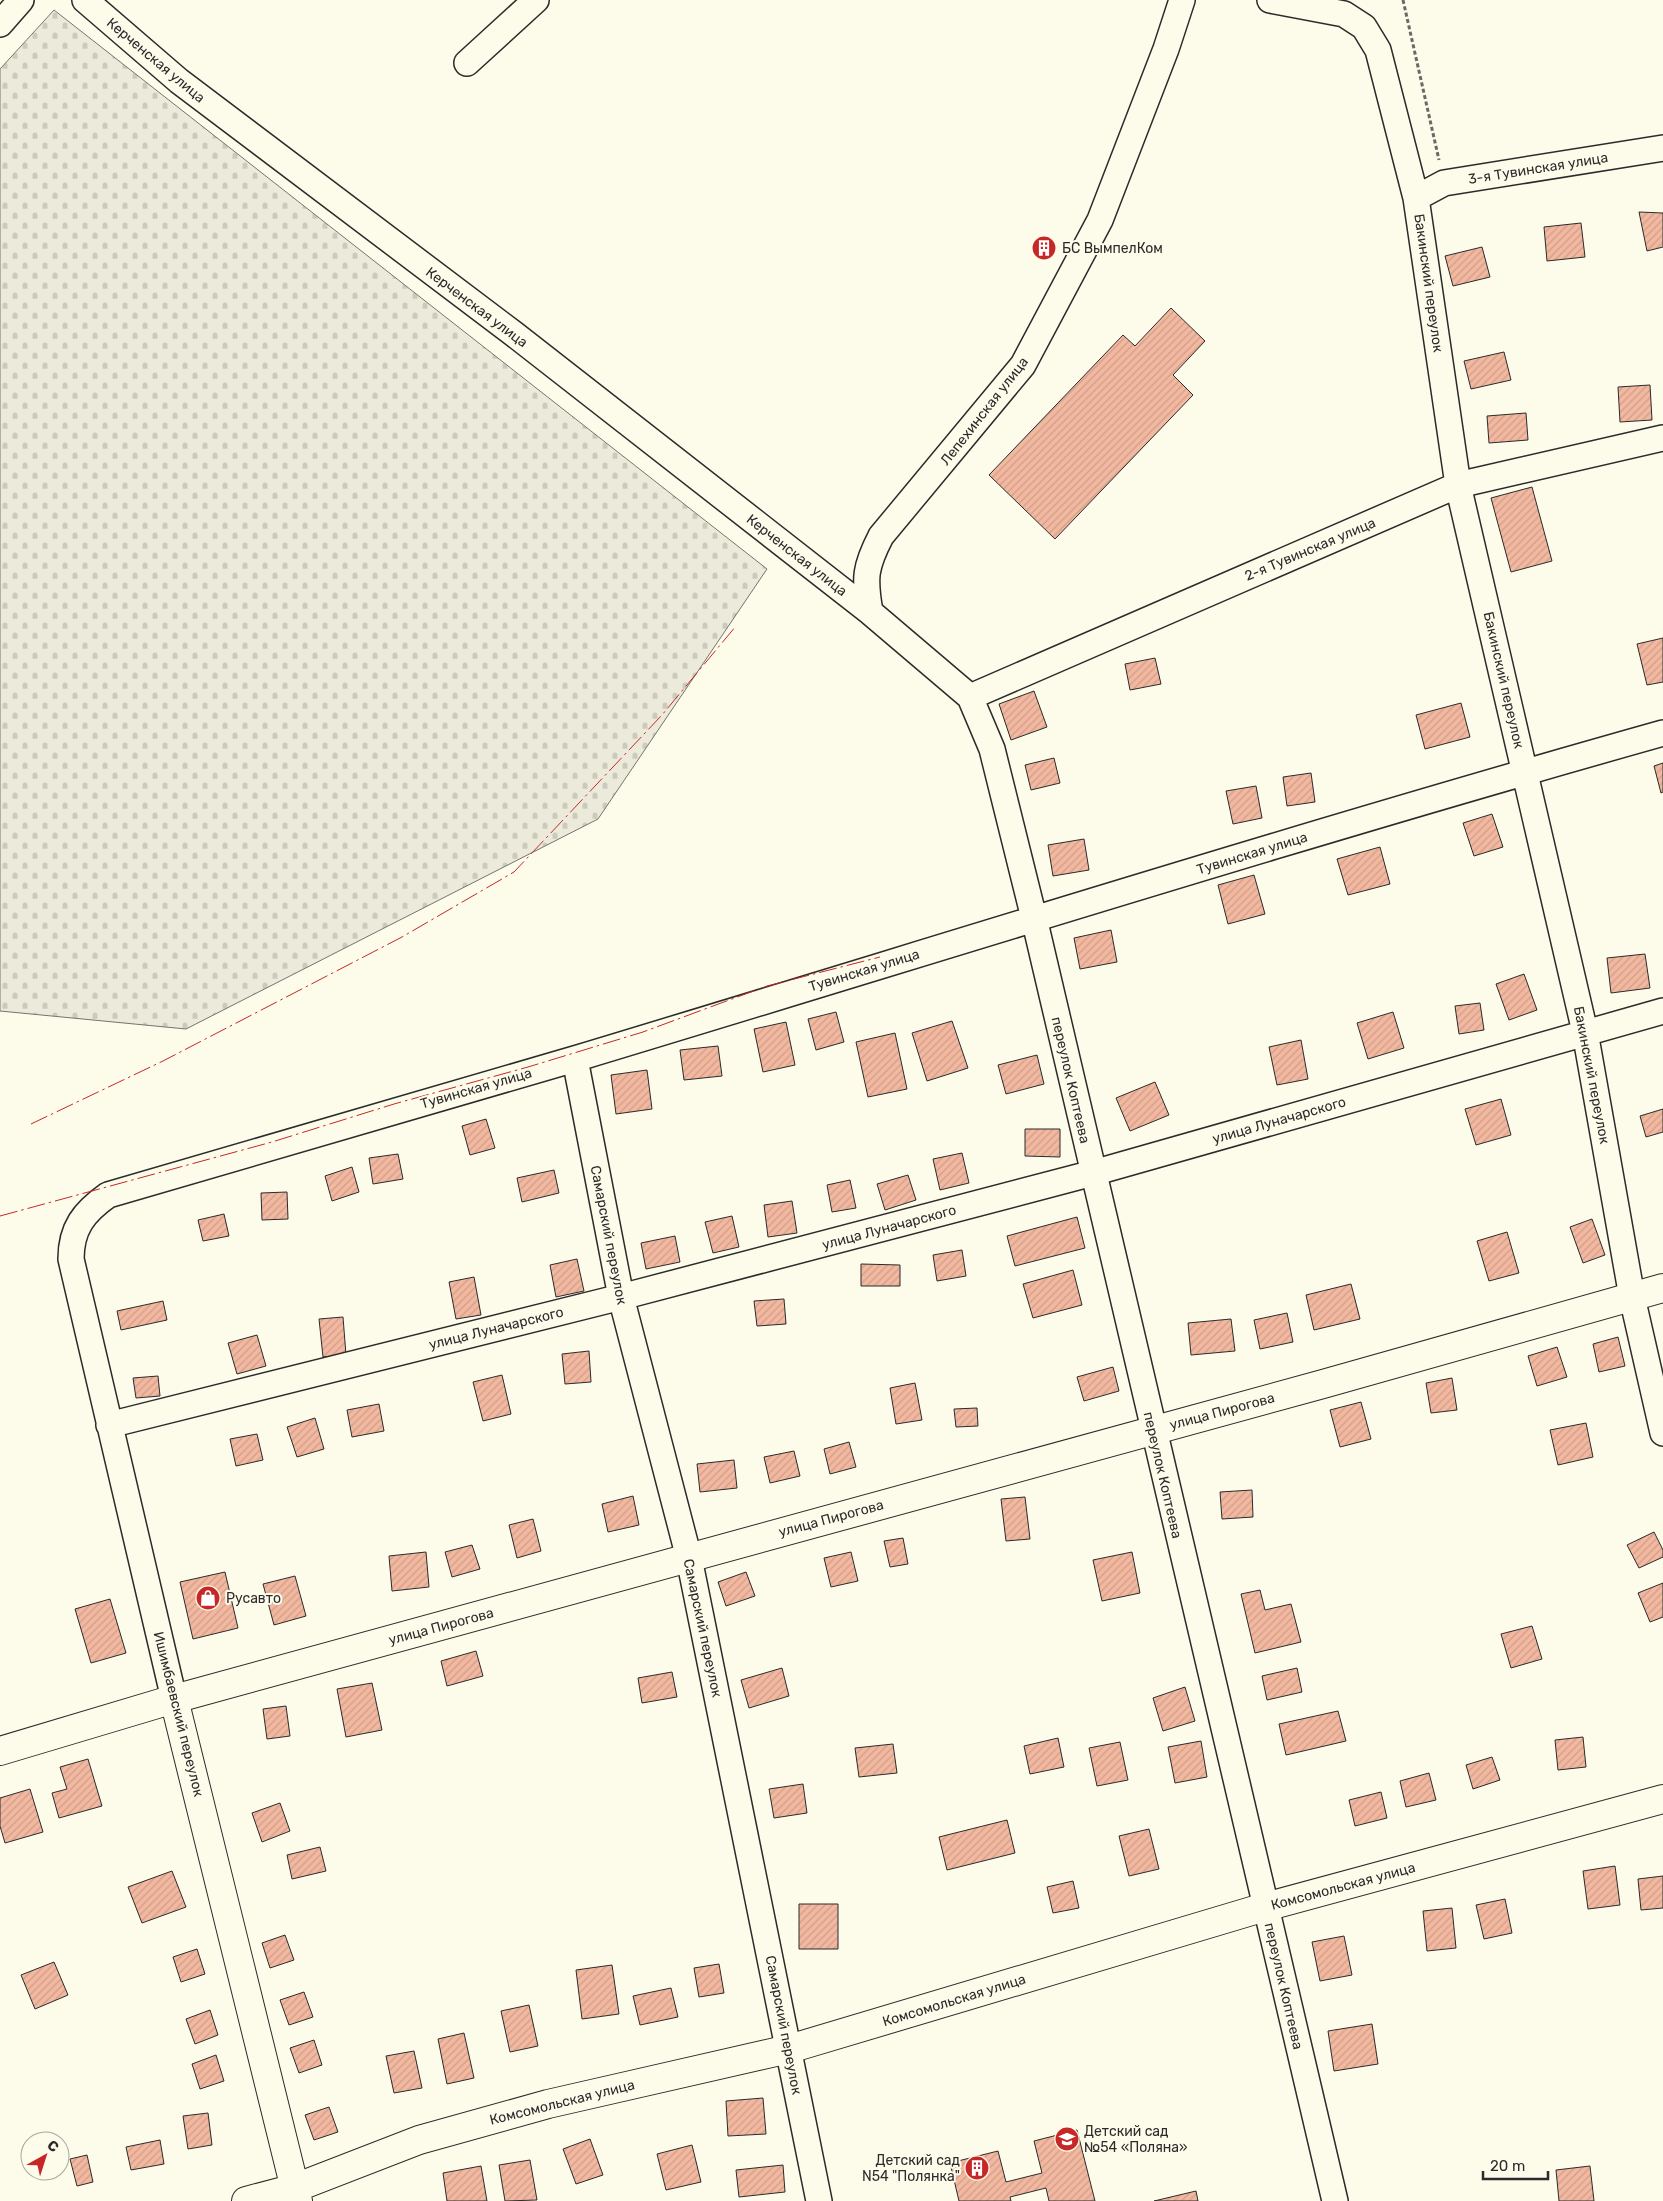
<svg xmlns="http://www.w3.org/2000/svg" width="1663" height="2201" font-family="Rubik,sans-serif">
<defs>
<pattern id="cemetery-stones" width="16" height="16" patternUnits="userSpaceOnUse" patternTransform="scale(1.25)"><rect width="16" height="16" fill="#ecebdb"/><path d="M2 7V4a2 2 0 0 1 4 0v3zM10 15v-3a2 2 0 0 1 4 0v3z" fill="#cbcabc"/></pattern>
<pattern id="building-hatch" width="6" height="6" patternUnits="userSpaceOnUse" patternTransform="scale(1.25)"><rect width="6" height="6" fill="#f2b8a0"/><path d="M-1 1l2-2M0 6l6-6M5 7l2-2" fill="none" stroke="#d09e8a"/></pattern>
</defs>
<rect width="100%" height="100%" fill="#fdfbea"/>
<path fill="url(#cemetery-stones)" stroke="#74746e" d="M 54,10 L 767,569 L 598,819 L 186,1029 L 0,1011 L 0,69 Z"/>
<path fill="url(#building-hatch)" stroke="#2b2b2b" d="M 1639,212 L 1663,213 L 1663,247 L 1647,251 Z
M 1581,223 L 1585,257 L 1547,261 L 1544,227 Z
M1038 248a6 6 0 1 1 12 0a6 6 0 1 1-12 0Z
M 1482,247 L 1490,277 L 1453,286 L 1445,256 Z
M 1171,308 L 1205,341 L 1173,375 L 1193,395 L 1055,539 L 989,475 L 1123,335 L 1135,346 Z
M 1504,352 L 1511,380 L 1471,389 L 1464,361 Z
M 1650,385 L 1652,420 L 1620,422 L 1618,387 Z
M 1526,413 L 1528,440 L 1489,443 L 1487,416 Z
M 1532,487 L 1552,561 L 1511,572 L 1491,498 Z
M 1663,638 L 1663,682 L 1647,685 L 1637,644 Z
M 1155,658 L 1161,684 L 1130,690 L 1125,664 Z
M 1034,691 L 1047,727 L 1011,740 L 999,704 Z
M 1461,703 L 1470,737 L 1425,749 L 1416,715 Z
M 1054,758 L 1060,783 L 1031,790 L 1025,765 Z
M 1663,763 L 1663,792 L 1661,793 L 1654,766 Z
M 1311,773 L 1315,802 L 1287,806 L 1283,777 Z
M 1256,786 L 1262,818 L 1233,824 L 1226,791 Z
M 1492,814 L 1503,847 L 1474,856 L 1463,823 Z
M 1084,839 L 1089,870 L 1053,876 L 1048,845 Z
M 1380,847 L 1390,884 L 1348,895 L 1337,859 Z
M 1254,875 L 1265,914 L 1228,924 L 1218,885 Z
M 1111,930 L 1117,962 L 1080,969 L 1074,938 Z
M 1645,954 L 1650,988 L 1611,993 L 1607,958 Z
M 1524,974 L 1537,1010 L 1509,1020 L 1496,984 Z
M 1480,1003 L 1484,1030 L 1459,1034 L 1455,1006 Z
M 836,1012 L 844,1042 L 816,1050 L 808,1019 Z
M 1393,1012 L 1404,1048 L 1368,1059 L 1357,1023 Z
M 952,1021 L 968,1068 L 927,1081 L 912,1033 Z
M 786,1022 L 795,1065 L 763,1072 L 754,1029 Z
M 895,1033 L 907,1089 L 868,1097 L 856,1042 Z
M 1301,1040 L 1308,1079 L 1277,1085 L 1269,1047 Z
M 718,1046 L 722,1076 L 684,1080 L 680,1050 Z
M 1037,1055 L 1044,1084 L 1006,1094 L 998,1065 Z
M 647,1070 L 652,1109 L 616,1114 L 611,1075 Z
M 1155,1082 L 1169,1115 L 1130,1131 L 1116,1098 Z
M 1501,1099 L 1511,1135 L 1476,1145 L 1465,1109 Z
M 1663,1109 L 1663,1132 L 1646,1137 L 1640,1116 Z
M 486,1119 L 495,1148 L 470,1155 L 462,1126 Z
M 1025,1129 L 1060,1129 L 1060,1157 L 1025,1156 Z
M 962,1153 L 969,1183 L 940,1190 L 933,1159 Z
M 398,1154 L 403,1179 L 373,1184 L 369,1158 Z
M 352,1167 L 359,1192 L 332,1201 L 325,1176 Z
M 554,1170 L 559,1193 L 522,1202 L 517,1178 Z
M 908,1175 L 916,1200 L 885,1210 L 877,1184 Z
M 850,1180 L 856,1208 L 832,1212 L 827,1185 Z
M 287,1192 L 288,1219 L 262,1220 L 261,1193 Z
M 792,1201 L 797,1233 L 768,1237 L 764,1205 Z
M 224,1214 L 229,1236 L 203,1241 L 198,1220 Z
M 732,1216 L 739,1247 L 713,1253 L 705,1222 Z
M 1077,1217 L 1085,1248 L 1015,1266 L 1007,1236 Z
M 1592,1219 L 1605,1255 L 1583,1263 L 1570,1227 Z
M 1507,1232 L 1519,1273 L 1489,1281 L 1477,1241 Z
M 675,1236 L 680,1262 L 646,1269 L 641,1243 Z
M 962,1250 L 966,1276 L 937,1281 L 933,1255 Z
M 577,1259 L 584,1291 L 556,1297 L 550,1265 Z
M 861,1264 L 900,1265 L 900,1286 L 861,1286 Z
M 1073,1270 L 1082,1305 L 1033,1318 L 1023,1284 Z
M 474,1277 L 481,1315 L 456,1319 L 449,1282 Z
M 1351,1284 L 1360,1319 L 1314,1330 L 1306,1295 Z
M 784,1299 L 786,1324 L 757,1326 L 754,1301 Z
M 163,1301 L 167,1320 L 121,1330 L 117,1311 Z
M 1287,1313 L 1293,1342 L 1260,1349 L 1254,1320 Z
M 343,1317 L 346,1355 L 323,1357 L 319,1319 Z
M 1231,1319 L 1235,1351 L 1191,1355 L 1188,1323 Z
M 257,1335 L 266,1366 L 237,1374 L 228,1343 Z
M 1618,1337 L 1625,1366 L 1599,1372 L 1593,1344 Z
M 1557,1347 L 1567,1377 L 1537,1386 L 1528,1356 Z
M 589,1351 L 591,1382 L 565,1384 L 562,1354 Z
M 1113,1367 L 1119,1391 L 1084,1401 L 1077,1377 Z
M 502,1375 L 511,1414 L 483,1421 L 473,1382 Z
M 158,1376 L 160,1396 L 136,1398 L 133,1378 Z
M 1452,1378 L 1457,1410 L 1431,1413 L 1426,1383 Z
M 915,1383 L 922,1420 L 896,1424 L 890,1388 Z
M 1361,1402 L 1371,1439 L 1340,1447 L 1330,1410 Z
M 379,1404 L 384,1431 L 352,1437 L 347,1410 Z
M 977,1408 L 978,1426 L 956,1427 L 954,1409 Z
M 315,1418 L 324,1449 L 297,1457 L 287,1427 Z
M 1586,1423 L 1593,1457 L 1558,1465 L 1550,1430 Z
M 257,1434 L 263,1460 L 236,1466 L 230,1439 Z
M 849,1442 L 856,1467 L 830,1474 L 824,1449 Z
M 794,1451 L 800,1476 L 770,1483 L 764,1457 Z
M 734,1460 L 737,1488 L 700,1492 L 697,1464 Z
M 1252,1490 L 1253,1517 L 1222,1519 L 1220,1492 Z
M 633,1496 L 639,1525 L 608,1532 L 602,1504 Z
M 1025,1497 L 1030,1539 L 1006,1541 L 1001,1499 Z
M 533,1519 L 541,1551 L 517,1558 L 509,1525 Z
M 1654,1532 L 1663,1550 L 1663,1557 L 1639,1568 L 1627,1545 Z
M 903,1538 L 908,1564 L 890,1567 L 884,1541 Z
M 472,1545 L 480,1569 L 452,1577 L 445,1552 Z
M 426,1552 L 429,1587 L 392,1591 L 389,1556 Z
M 851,1552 L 858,1581 L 831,1587 L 824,1558 Z
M 1132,1552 L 1140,1593 L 1102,1601 L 1093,1560 Z
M 225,1572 L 238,1628 L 193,1639 L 180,1582 Z
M 746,1572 L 755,1596 L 726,1606 L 718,1582 Z
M 295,1576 L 306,1616 L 274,1625 L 263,1584 Z
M 1663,1583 L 1663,1617 L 1650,1622 L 1638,1593 Z
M 1260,1590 L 1265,1610 L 1291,1604 L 1301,1642 L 1255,1653 L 1241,1594 Z
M 110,1599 L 126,1653 L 91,1663 L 75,1609 Z
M 1532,1626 L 1542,1659 L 1511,1668 L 1501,1634 Z
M 476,1651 L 483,1676 L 447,1686 L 441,1661 Z
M 782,1668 L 789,1696 L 749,1708 L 741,1680 Z
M 1297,1668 L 1302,1692 L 1267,1700 L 1262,1676 Z
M 672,1672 L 677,1697 L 642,1703 L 638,1678 Z
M 372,1683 L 382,1730 L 346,1737 L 337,1689 Z
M 1185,1687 L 1195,1721 L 1163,1731 L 1153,1698 Z
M 286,1706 L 290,1736 L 267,1739 L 263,1709 Z
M 1338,1711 L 1346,1741 L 1286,1755 L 1279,1724 Z
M 1583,1737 L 1586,1767 L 1558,1770 L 1555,1740 Z
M 1058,1738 L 1064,1767 L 1030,1774 L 1024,1746 Z
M 1201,1741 L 1207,1777 L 1175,1783 L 1168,1747 Z
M 1120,1742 L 1128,1780 L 1097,1786 L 1089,1748 Z
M 893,1744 L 897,1773 L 859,1777 L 855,1748 Z
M 1492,1757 L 1500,1780 L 1473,1789 L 1466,1765 Z
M 88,1759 L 102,1806 L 59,1818 L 52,1793 L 67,1789 L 60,1767 Z
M 1429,1773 L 1436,1800 L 1406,1807 L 1400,1781 Z
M 803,1784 L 807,1813 L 774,1818 L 769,1789 Z
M 30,1789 L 43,1832 L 5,1843 L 0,1826 L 0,1798 Z
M 1381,1792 L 1387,1818 L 1355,1826 L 1349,1800 Z
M 280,1803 L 290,1831 L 262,1842 L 252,1813 Z
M 1007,1820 L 1015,1853 L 947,1870 L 939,1837 Z
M 1149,1829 L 1159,1869 L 1129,1876 L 1119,1836 Z
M 320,1847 L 326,1871 L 292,1879 L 287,1855 Z
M 1615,1866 L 1620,1905 L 1588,1909 L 1583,1871 Z
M 172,1871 L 186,1907 L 142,1923 L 128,1887 Z
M 1663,1876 L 1663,1908 L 1641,1910 L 1638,1879 Z
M 1073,1881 L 1079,1908 L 1053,1913 L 1047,1887 Z
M 1505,1899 L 1512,1933 L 1484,1939 L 1476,1905 Z
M 799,1904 L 838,1904 L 838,1949 L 799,1949 Z
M 1452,1908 L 1456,1948 L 1427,1951 L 1423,1911 Z
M 285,1935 L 294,1960 L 270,1968 L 262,1943 Z
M 1344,1936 L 1352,1975 L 1320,1981 L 1312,1942 Z
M 197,1949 L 205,1974 L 181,1982 L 173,1957 Z
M 54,1962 L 68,1995 L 35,2009 L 21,1975 Z
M 719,1964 L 724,1993 L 699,1997 L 694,1968 Z
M 612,1965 L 619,2014 L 582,2019 L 576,1970 Z
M 671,1988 L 678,2017 L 640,2025 L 633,1996 Z
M 304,1992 L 313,2017 L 289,2025 L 280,2000 Z
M 529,2005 L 538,2046 L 510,2052 L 501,2011 Z
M 210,2010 L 218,2035 L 195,2044 L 186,2019 Z
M 1372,2024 L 1378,2064 L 1334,2071 L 1328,2031 Z
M 464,2033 L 474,2078 L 447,2084 L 438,2039 Z
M 314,2040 L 322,2065 L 299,2073 L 290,2048 Z
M 414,2051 L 422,2088 L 394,2093 L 386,2056 Z
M 216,2055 L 224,2081 L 200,2089 L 192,2064 Z
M 763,2098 L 766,2134 L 728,2136 L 726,2101 Z
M 329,2107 L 338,2132 L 314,2140 L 305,2115 Z
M 208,2113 L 212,2145 L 188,2149 L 183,2116 Z
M 1077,2130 L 1095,2201 L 1049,2201 L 1046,2188 L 1010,2197 L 1011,2201 L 959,2201 L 950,2163 L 998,2151 L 1006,2182 L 1042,2173 L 1034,2141 Z
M 590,2139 L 603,2175 L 576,2184 L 563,2149 Z
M 160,2140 L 164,2164 L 131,2170 L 126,2147 Z
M 692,2145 L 701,2182 L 666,2190 L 657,2154 Z
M 87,2155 L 93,2182 L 77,2186 L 70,2159 Z
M 530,2160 L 537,2200 L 505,2201 L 499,2165 Z
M 783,2165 L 785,2192 L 739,2197 L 736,2170 Z
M 481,2166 L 487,2201 L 447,2201 L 443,2173 Z
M 1590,2166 L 1594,2201 L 1559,2201 L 1556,2170 Z
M 1196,2191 L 1198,2201 L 1154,2201 Z"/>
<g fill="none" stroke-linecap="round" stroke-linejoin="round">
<defs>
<path id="minor" d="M 85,0 L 179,81 L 514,334 L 870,612
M 1182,0 L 1166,49 L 1100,220 L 1023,365 L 881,536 C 865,567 864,578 870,612 L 970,697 L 992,749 L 1034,918 L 1335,2201
M 1270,0 L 1344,14 L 1364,27 L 1378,50 L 1416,198 L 1458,485 L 1585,1032 L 1632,1297 L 1663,1433
M 0,24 L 21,0
M 467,63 L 536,0
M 1416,198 L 1444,183 L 1663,148
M 970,697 L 1458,485 L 1663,438
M 575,1059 L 621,1297 L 689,1558 L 819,2201
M 109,1425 L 621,1297 L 1093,1173 L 1663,1011
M 174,1699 L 71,1259 C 71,1228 84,1212 108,1195 C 265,1150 422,1105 578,1058 C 939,949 1300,835 1663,733"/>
<path id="major" d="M 174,1699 L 298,2201
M 0,1751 L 174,1699 L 1323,1384 L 1663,1288
M 246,2201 L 295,2188 L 419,2140 L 548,2104 L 789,2049 L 1265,1907 L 1663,1799"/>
</defs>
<use href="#minor" stroke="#2b2b2b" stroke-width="28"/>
<use href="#major" stroke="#2b2b2b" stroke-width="30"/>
<path stroke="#6a6964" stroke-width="3" stroke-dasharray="4 2.5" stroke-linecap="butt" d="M 1403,0 L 1439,160"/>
<use href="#minor" stroke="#fdfbea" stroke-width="25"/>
<use href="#major" stroke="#fdfbea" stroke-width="28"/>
<path stroke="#c62828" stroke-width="1" stroke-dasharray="18 4 2.5 4" stroke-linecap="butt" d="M 31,1124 L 163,1061 L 402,937 L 514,872 L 662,715 L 736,626
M 0,1216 L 272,1142 L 394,1104 L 528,1067 L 643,1032 L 767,986 L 880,957"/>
</g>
<defs>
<symbol id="building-disc" viewBox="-11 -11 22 22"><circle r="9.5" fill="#c62828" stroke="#fdfbea"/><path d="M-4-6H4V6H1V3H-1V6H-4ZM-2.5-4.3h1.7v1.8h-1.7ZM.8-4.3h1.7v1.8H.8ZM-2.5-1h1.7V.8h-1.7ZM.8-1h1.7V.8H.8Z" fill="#fff"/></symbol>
<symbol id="shop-disc" viewBox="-11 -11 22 22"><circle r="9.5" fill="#c62828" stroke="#fdfbea"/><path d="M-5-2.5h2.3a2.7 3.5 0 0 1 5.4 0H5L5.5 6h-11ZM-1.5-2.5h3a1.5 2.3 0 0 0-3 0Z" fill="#fff"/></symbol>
<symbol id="school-disc" viewBox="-11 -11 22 22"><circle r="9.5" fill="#c62828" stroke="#fdfbea"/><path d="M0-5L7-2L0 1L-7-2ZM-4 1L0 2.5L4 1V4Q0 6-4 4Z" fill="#fff"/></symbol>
</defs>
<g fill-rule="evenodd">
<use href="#building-disc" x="1030" y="234" width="28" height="28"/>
<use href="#shop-disc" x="194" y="1584" width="28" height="28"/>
<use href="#school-disc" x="1053" y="2125" width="28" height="28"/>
<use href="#building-disc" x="963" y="2154" width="28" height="28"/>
</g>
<g text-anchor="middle" stroke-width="4" stroke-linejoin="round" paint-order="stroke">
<g font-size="14" fill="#2b2b2b" stroke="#fdfbea">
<text transform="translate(156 60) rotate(40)" y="5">Керченская улица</text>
<text transform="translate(1538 168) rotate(-9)" y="5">3-я Тувинская улица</text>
<text transform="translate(1429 283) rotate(82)" y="5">Бакинский переулок</text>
<text transform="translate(477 307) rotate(37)" y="5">Керченская улица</text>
<text transform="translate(984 411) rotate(-52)" y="5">Лепехинская улица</text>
<text transform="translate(1310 549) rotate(-23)" y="5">2-я Тувинская улица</text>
<text transform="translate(797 555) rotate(38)" y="5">Керченская улица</text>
<text transform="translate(1504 680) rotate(77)" y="5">Бакинский переулок</text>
<text transform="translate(1252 853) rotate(-17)" y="5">Тувинская улица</text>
<text transform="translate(864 970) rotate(-17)" y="5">Тувинская улица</text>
<text transform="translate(1592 1075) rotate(79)" y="5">Бакинский переулок</text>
<text transform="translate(1071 1080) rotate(77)" y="5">переулок Коптеева</text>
<text transform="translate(476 1088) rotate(-16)" y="5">Тувинская улица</text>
<text transform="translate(1279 1120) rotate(-16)" y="5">улица Луначарского</text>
<text transform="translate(889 1227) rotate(-15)" y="5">улица Луначарского</text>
<text transform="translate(609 1235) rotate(79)" y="5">Самарский переулок</text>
<text transform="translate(496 1328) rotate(-14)" y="5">улица Луначарского</text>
<text transform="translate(1222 1411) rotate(-15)" y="5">улица Пирогова</text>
<text transform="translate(1163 1475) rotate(77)" y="5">переулок Коптеева</text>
<text transform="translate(831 1518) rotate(-15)" y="5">улица Пирогова</text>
<text transform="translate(441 1626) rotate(-15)" y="5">улица Пирогова</text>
<text transform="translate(703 1628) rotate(78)" y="5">Самарский переулок</text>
<text transform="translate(179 1714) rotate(76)" y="5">Ишимбаевский переулок</text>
<text transform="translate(1343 1886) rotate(-15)" y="5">Комсомольская улица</text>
<text transform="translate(1284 1986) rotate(77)" y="5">переулок Коптеева</text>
<text transform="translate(954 2000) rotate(-17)" y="5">Комсомольская улица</text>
<text transform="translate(784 2025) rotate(79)" y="5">Самарский переулок</text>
<text transform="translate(562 2102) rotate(-14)" y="5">Комсомольская улица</text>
</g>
<g font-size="14" fill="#2b2b2b" stroke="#fdfbea" text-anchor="start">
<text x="1062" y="253">БС ВымпелКом</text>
<text x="226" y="1603">Русавто</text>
<text x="1084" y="2136">Детский сад<tspan x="1084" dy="16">№54 «Поляна»</tspan></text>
<text x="960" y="2165" text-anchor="end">Детский сад<tspan x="960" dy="16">N54 "Полянка"</tspan></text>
</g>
</g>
<g transform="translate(45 2156) rotate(39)"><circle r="24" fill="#fdfbea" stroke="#a9a89e"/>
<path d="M0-4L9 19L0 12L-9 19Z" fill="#c62828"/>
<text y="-8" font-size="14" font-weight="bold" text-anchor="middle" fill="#2b2b2b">С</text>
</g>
<path d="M1483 2171v8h65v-8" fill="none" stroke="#2b2b2b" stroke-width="2.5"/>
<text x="1490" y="2171" font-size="15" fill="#2b2b2b" stroke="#fdfbea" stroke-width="4" paint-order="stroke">20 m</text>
</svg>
